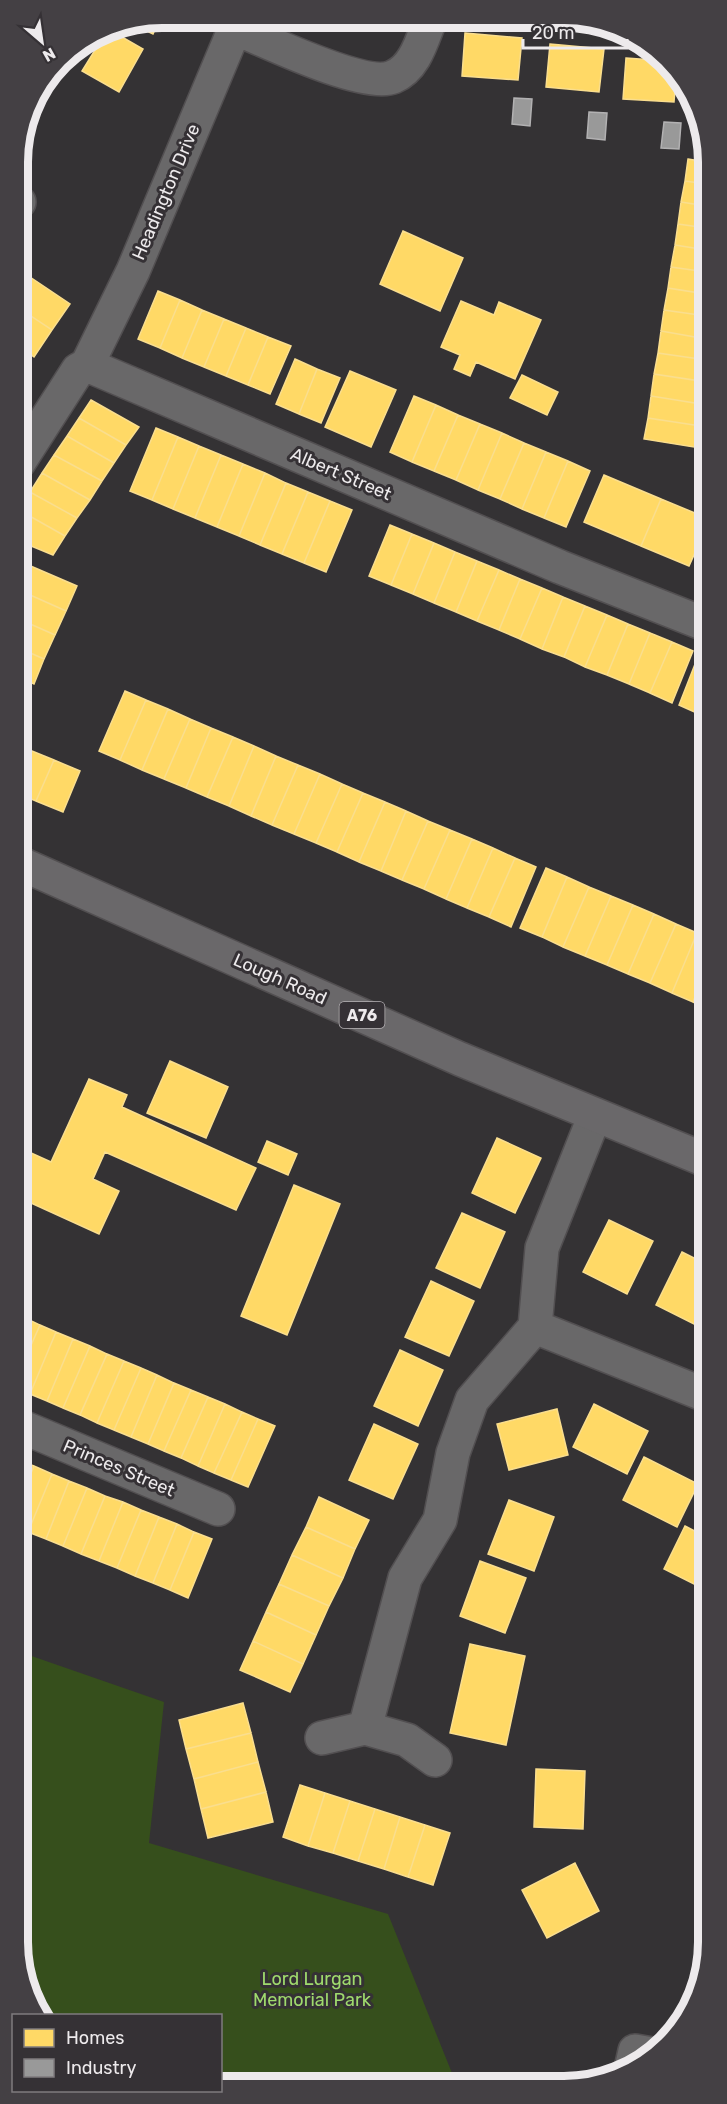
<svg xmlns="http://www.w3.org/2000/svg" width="727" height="2104" font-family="Rubik,sans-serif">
<rect width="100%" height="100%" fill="#343234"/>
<path fill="#364f1c" d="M 20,1652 L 164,1702 L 149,1843 L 388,1914 L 456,2083 L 221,2083 L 220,2016 L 45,2015 L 21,1970 Z"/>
<path fill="#ffd966" stroke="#fade8e" stroke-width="1.5" d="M 160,18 L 153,34 L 132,24 Z
M 108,29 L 143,49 L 119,92 L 82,71 Z
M 465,33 L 522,38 L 518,80 L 462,76 Z
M 550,44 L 604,49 L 599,92 L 546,87 Z
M 626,58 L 667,61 L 676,78 L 674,102 L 623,99 Z
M 688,159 L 706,162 L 706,184 L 685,181 Z
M 685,181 L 706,184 L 706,206 L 681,202 Z
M 681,202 L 706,206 L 706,228 L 678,224 Z
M 678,224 L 706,228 L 706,250 L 675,245 Z
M 403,231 L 463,258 L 440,311 L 380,284 Z
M 675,245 L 706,250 L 706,272 L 671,267 Z
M 671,267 L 706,272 L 706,294 L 668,288 Z
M 30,277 L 70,304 L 52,330 L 19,308 L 19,294 Z
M 668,288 L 706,294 L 706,316 L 664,310 Z
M 158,291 L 180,300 L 160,348 L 138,339 Z
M 180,300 L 202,310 L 182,358 L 160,348 Z
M 461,301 L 494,315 L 499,302 L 541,320 L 515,379 L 476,362 L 470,376 L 454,369 L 460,355 L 441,347 Z
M 19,308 L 52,330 L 34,357 L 19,346 Z
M 202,310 L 224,319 L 204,367 L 182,358 Z
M 664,310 L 706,316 L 706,339 L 661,331 Z
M 224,319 L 246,328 L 226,376 L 204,367 Z
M 246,328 L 268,337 L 248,385 L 226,376 Z
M 661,331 L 706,339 L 706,360 L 658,353 Z
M 268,337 L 291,346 L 270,394 L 248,385 Z
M 658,353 L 706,360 L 707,382 L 654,374 Z
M 295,359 L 317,369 L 299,414 L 276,404 Z
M 317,369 L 340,378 L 321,423 L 299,414 Z
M 350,371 L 396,390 L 371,447 L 325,427 Z
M 654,374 L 707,382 L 707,405 L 651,396 Z
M 522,375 L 558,392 L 547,415 L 510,398 Z
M 414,396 L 436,405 L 412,462 L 390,452 Z
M 651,396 L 707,405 L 707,427 L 648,418 Z
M 91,400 L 139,427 L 126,445 L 79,418 Z
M 436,405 L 458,415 L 434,471 L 412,462 Z
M 458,415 L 480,424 L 456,480 L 434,471 Z
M 79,418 L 126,445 L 114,463 L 67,436 Z
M 648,418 L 707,427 L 706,449 L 644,439 Z
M 480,424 L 502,433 L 478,490 L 456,480 Z
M 156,428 L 178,437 L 152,500 L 130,491 Z
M 502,433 L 524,443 L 500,499 L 478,490 Z
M 67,436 L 114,463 L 102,481 L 54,455 Z
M 178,437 L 199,446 L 173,509 L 152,500 Z
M 524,443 L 546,452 L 522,509 L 500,499 Z
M 199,446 L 221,455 L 195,518 L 173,509 Z
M 546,452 L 568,461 L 544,518 L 522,509 Z
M 54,455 L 102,481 L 90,500 L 42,473 Z
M 221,455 L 243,464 L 217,527 L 195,518 Z
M 568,461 L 590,471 L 566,527 L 544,518 Z
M 243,464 L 265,473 L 239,536 L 217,527 Z
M 42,473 L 90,500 L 77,518 L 30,492 Z
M 265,473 L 286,483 L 260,545 L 239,536 Z
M 604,475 L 661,499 L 641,546 L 584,522 Z
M 286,483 L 308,492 L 282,554 L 260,545 Z
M 30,492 L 77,518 L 65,536 L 19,510 Z
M 308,492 L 330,501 L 304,563 L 282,554 Z
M 661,499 L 707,518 L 707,526 L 689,566 L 641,546 Z
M 330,501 L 352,510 L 326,572 L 304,563 Z
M 19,510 L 65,536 L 53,555 L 19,541 Z
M 390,525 L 412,534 L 391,585 L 369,576 Z
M 412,534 L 434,543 L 413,594 L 391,585 Z
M 434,543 L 455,552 L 434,603 L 413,594 Z
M 455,552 L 477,561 L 456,612 L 434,603 Z
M 19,561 L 77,586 L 66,611 L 19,590 Z
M 477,561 L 499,570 L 477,621 L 456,612 Z
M 499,570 L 520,579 L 499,630 L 477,621 Z
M 520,579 L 542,588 L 520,639 L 499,630 Z
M 542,588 L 563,597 L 542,649 L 520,639 Z
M 19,590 L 66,611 L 55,635 L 19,619 Z
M 563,597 L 585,606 L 564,657 L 542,649 Z
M 585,606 L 607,615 L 585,667 L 564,657 Z
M 607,615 L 628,624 L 607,675 L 585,667 Z
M 19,619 L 55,635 L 44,659 L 19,648 Z
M 628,624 L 650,633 L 629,684 L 607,675 Z
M 650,633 L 672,642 L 650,693 L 629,684 Z
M 672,642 L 693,651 L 672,703 L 650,693 Z
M 19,648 L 44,659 L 34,684 L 19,677 Z
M 699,654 L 707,657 L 707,695 L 699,714 L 679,705 Z
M 125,691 L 146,700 L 120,760 L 99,751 Z
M 707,695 L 707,717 L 699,714 Z
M 146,700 L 168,709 L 142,770 L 120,760 Z
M 168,709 L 190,719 L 164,779 L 142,770 Z
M 190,719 L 211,728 L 186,788 L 164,779 Z
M 211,728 L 233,737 L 207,797 L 186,788 Z
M 233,737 L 254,746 L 229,806 L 207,797 Z
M 19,745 L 27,749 L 19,767 Z
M 254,746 L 276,756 L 251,816 L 229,806 Z
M 27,749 L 54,760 L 36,801 L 19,794 L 19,767 Z
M 276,756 L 298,765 L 272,825 L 251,816 Z
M 54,760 L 80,771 L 63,812 L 36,801 Z
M 298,765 L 320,774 L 294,834 L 272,825 Z
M 320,774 L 342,784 L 316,843 L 294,834 Z
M 342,784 L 363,793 L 337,852 L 316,843 Z
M 363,793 L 385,802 L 359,862 L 337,852 Z
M 385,802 L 406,811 L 381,871 L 359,862 Z
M 406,811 L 428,821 L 402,880 L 381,871 Z
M 428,821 L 450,830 L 424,889 L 402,880 Z
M 450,830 L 472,839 L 446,899 L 424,889 Z
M 472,839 L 493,848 L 467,908 L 446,899 Z
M 493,848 L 515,858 L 489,917 L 467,908 Z
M 515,858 L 536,867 L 511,927 L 489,917 Z
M 546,868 L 567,877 L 542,937 L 520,928 Z
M 567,877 L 589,887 L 563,947 L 542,937 Z
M 589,887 L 611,896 L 585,956 L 563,947 Z
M 611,896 L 633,905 L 607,965 L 585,956 Z
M 633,905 L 654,914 L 628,974 L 607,965 Z
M 654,914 L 676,924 L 650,983 L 628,974 Z
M 676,924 L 697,933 L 672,993 L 650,983 Z
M 19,925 L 30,929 L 19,956 Z
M 697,933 L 707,937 L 707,969 L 693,1002 L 672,993 Z
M 707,969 L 707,1008 L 693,1002 Z
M 170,1061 L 228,1087 L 206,1138 L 147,1113 Z
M 89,1079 L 127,1095 L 122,1107 L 256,1168 L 236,1210 L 105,1152 L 93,1179 L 119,1191 L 99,1234 L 20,1198 L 20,1148 L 51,1162 Z
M 497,1138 L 541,1158 L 515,1213 L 472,1193 Z
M 267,1141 L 297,1154 L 288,1175 L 258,1162 Z
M 294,1185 L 340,1204 L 287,1335 L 241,1316 Z
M 462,1213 L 505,1232 L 480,1288 L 436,1268 Z
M 609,1220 L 653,1241 L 627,1294 L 583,1272 Z
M 682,1252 L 708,1265 L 708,1311 L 700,1327 L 656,1305 Z
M 431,1281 L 474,1301 L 449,1356 L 405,1337 Z
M 23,1317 L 40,1325 L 20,1370 L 20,1324 Z
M 40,1325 L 56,1332 L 30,1394 L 20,1389 L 20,1370 Z
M 56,1332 L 73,1339 L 47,1401 L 30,1394 Z
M 73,1339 L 90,1346 L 63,1408 L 47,1401 Z
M 90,1346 L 107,1354 L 80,1415 L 63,1408 Z
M 400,1350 L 443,1370 L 418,1426 L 374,1406 Z
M 107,1354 L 124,1361 L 97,1423 L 80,1415 Z
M 124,1361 L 141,1368 L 114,1430 L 97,1423 Z
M 141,1368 L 157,1375 L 131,1437 L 114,1430 Z
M 157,1375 L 174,1383 L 148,1444 L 131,1437 Z
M 174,1383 L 191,1390 L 164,1451 L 148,1444 Z
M 191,1390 L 208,1397 L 181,1458 L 164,1451 Z
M 208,1397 L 225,1404 L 198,1466 L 181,1458 Z
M 225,1404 L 242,1412 L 214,1473 L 198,1466 Z
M 594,1404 L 648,1431 L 627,1474 L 573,1447 Z
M 557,1409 L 568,1455 L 509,1470 L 497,1424 Z
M 242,1412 L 258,1419 L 231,1480 L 214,1473 Z
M 258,1419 L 275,1426 L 248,1487 L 231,1480 Z
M 374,1424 L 418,1444 L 393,1499 L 349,1480 Z
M 644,1457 L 698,1484 L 677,1527 L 623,1500 Z
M 20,1461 L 34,1466 L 20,1500 Z
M 34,1466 L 52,1474 L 28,1532 L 20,1529 L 20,1500 Z
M 52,1474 L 69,1481 L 46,1539 L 28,1532 Z
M 69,1481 L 87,1488 L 63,1546 L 46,1539 Z
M 87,1488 L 105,1496 L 81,1554 L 63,1546 Z
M 105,1496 L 123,1502 L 99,1561 L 81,1554 Z
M 319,1497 L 369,1520 L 355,1549 L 306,1527 Z
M 509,1500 L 554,1517 L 534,1571 L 488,1554 Z
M 123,1502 L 141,1510 L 117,1568 L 99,1561 Z
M 141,1510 L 159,1517 L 135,1576 L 117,1568 Z
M 159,1517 L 177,1524 L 153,1583 L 135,1576 Z
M 177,1524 L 194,1532 L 170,1590 L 153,1583 Z
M 685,1526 L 708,1538 L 708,1591 L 664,1569 Z
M 306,1527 L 355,1549 L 343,1578 L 292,1555 Z
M 194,1532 L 212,1539 L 188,1598 L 170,1590 Z
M 292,1555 L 343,1578 L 329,1606 L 279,1584 Z
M 480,1561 L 526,1578 L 505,1633 L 460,1616 Z
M 279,1584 L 329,1606 L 316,1635 L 266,1612 Z
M 266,1612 L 316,1635 L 303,1664 L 253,1641 Z
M 253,1641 L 303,1664 L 290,1692 L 240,1670 Z
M 470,1644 L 525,1656 L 506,1745 L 450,1733 Z
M 243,1703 L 251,1733 L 186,1749 L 179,1720 Z
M 251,1733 L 258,1762 L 194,1779 L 186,1749 Z
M 258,1762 L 266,1792 L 201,1809 L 194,1779 Z
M 536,1769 L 585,1771 L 583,1829 L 534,1827 Z
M 300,1785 L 325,1793 L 308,1846 L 283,1837 Z
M 266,1792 L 273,1822 L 208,1838 L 201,1809 Z
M 325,1793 L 350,1801 L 333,1853 L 308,1846 Z
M 350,1801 L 375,1809 L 358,1861 L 333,1853 Z
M 375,1809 L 400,1817 L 384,1869 L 358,1861 Z
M 400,1817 L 425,1825 L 408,1877 L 384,1869 Z
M 425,1825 L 450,1833 L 433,1885 L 408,1877 Z
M 575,1863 L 599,1911 L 547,1938 L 522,1890 Z"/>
<path fill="#999" stroke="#b2b1b2" stroke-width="1.5" d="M 514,98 L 532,99 L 530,126 L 512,124 Z
M 589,112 L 607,113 L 605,140 L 587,138 Z
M 664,122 L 681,123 L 679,149 L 661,148 Z"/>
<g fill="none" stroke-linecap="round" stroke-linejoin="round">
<defs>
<path id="minor" d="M 235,28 C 266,41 365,89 393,77 C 415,68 422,40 430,20
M 18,202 L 19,202
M 87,365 L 133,271 L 235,28 L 241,19
M 19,462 L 78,370 L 87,365 L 560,567 L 707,625
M 535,1327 L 708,1396
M 20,1426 L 218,1509
M 365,1728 L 405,1578 L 440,1520 L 453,1453 L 472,1400 L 535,1327 L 542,1248 L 595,1115
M 322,1738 L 365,1728 L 407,1740 L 435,1760
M 631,2069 L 635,2051 L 652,2054"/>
<path id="primary" d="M 19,863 L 460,1059 L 708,1161"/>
</defs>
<use href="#minor" stroke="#524f51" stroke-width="36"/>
<use href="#primary" stroke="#524f51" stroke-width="36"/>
<use href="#minor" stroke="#696869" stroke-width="33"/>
<use href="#primary" stroke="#6a686a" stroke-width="33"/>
</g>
<g text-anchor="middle" stroke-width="6" stroke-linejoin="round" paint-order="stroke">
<rect fill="#353135" stroke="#b6b2b5" stroke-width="1.5" x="339.5" y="1002" width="45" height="26" rx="4.5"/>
<g font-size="16" font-weight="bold" fill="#edeaec">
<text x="362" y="1021">A76</text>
</g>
<g font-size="18" fill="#edeaec" stroke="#353135">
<text transform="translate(166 192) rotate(-67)" y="6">Headington Drive</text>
<text transform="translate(341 474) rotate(23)" y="6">Albert Street</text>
<text transform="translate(280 979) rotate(24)" y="6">Lough Road</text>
<text transform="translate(119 1468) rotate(23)" y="6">Princes Street</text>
</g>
<g font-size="18" fill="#9fda6d" stroke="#353135">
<text x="312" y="1985">Lord Lurgan<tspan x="312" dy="21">Memorial Park</tspan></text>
</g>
</g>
<path d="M0 0H727V2104H0ZM162 28H564A134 134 0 0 1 698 162V1942A134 134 0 0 1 564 2076H162A134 134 0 0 1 28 1942V162A134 134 0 0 1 162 28Z" fill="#444044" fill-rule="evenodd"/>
<path fill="none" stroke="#edeaec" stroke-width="8" d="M162 28H564A134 134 0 0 1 698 162V1942A134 134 0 0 1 564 2076H162A134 134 0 0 1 28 1942V162A134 134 0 0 1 162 28Z"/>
<rect x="12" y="2014" width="210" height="78" fill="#353135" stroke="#7f7b7e" stroke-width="1.5"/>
<rect x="24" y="2029" width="30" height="18" fill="#ffd966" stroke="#7f7b7e" stroke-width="1.5"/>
<text x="66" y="2044" font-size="18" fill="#edeaec">Homes</text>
<rect x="24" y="2059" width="30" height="18" fill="#999999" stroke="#7f7b7e" stroke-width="1.5"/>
<text x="66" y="2074" font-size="18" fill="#edeaec">Industry</text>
<g transform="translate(42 42) rotate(151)" stroke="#353135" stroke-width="4.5" paint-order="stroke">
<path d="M0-4.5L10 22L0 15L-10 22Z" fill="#edeaec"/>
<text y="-9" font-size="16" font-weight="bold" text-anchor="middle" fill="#edeaec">N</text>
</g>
<path d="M523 39v9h104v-9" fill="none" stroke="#edeaec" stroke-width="3"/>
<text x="532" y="39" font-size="18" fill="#edeaec" stroke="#353135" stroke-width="4.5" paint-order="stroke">20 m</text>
</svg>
